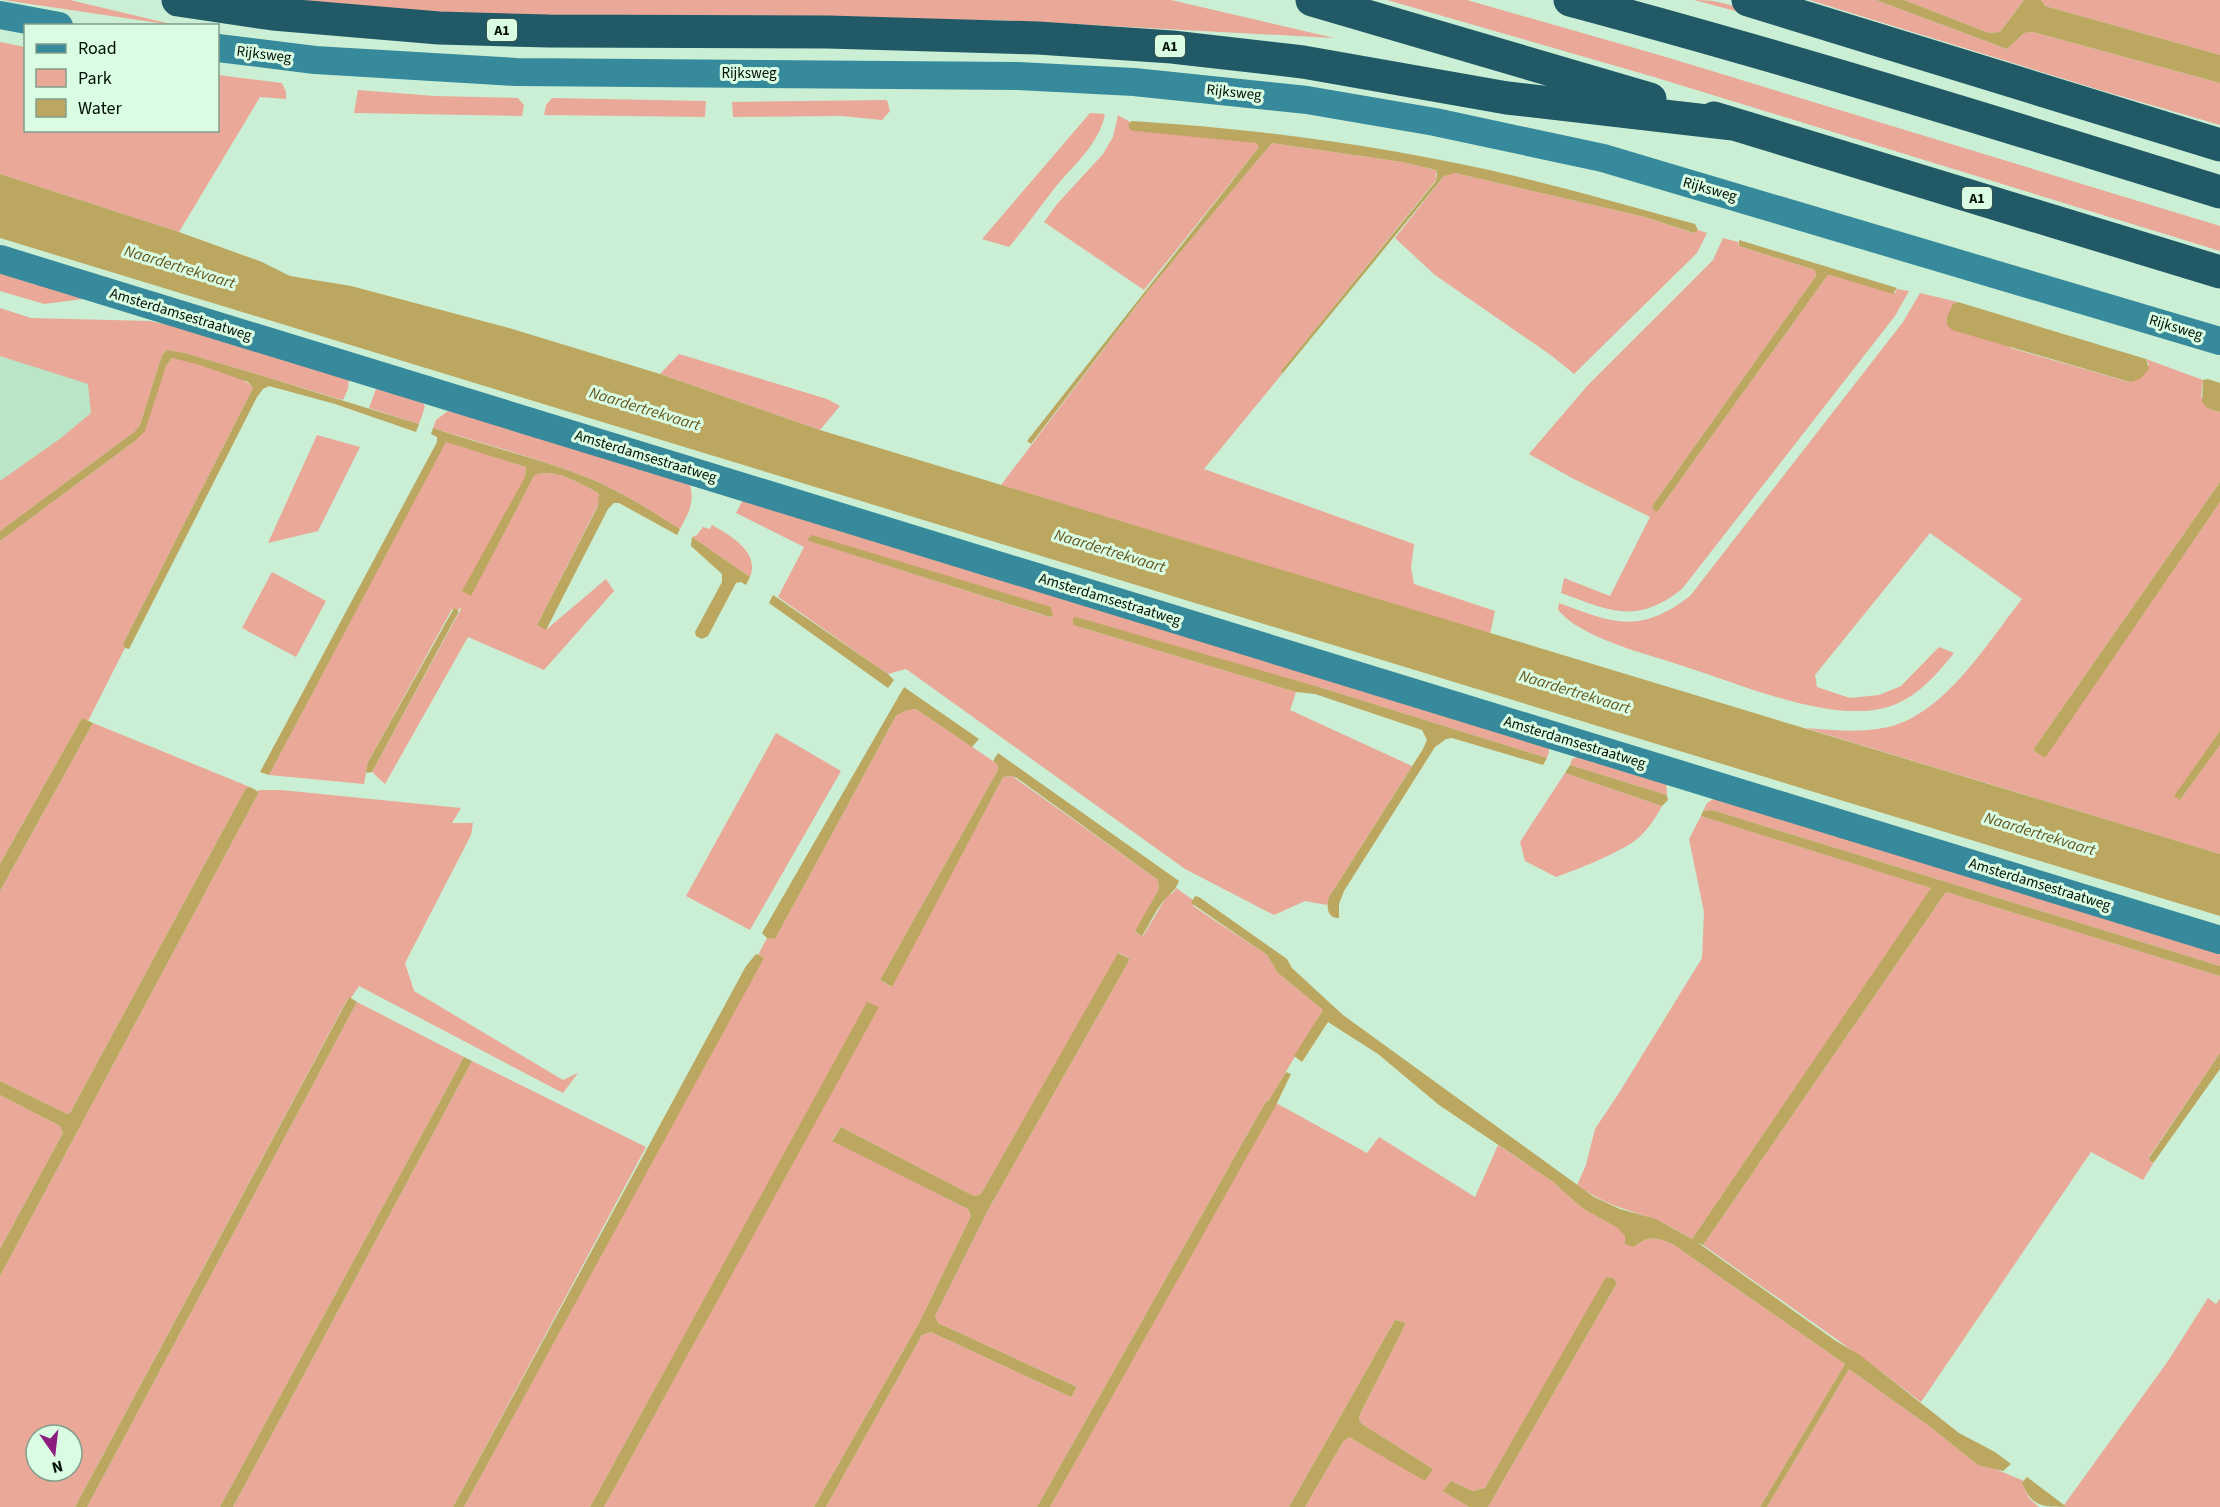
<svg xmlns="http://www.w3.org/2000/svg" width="2220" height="1507" font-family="'Source Sans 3',sans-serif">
<rect width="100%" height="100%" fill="#cbefd5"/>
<path fill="#bbe5c7" d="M 0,342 L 82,367 L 105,408 L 0,504 Z"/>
<path fill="#eaa898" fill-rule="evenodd" d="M 3,0 L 70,0 L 175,25 L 172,25 Z
M 289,0 L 1171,0 L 1334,38 L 996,20 L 482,16 Z
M 1387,0 L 1467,0 L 1666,57 L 2220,226 L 2220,251 L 1654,77 Z
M 1694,0 C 1719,0 1732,4 1754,16 Z
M 1809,0 L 1876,0 L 2007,49 L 2024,33 L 2033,32 L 2220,83 L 2220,125 L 2100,90 Z
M 1904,0 L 2024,0 L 2000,32 L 1989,33 Z
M 2041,0 L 2220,0 L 2220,55 L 2045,6 Z
M 0,42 L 25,47 L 26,130 L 218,130 L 218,75 L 282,83 L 286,92 L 286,99 L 260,97 L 179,232 L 0,174 Z
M 358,90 L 435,96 L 518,98 L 524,105 L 522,116 L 354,113 Z
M 552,98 L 706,101 L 705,117 L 544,115 L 546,105 Z
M 887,100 L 890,111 L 882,120 L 842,116 L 733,117 L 732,102 Z
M 1090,113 L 1105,114 C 1099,145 1073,165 1054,189 C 1039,208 1025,228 1009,247 L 982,239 Z
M 1118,115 L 1130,122 L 1129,124 L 1256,143 L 1259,147 L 1144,290 L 1044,222 L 1057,204 L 1103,154 L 1113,137 Z
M 1272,143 L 1402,162 L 1436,170 L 1436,180 L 1281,371 L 1282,374 L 1204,469 L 1414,544 L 1411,568 L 1414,584 L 1495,611 L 1490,634 L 1001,485 L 1147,292 Z
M 1450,173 L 1455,173 L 1645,217 L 1693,233 L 1698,230 L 1707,233 L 1697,253 L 1574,374 L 1552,356 L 1435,275 L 1395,238 L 1444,176 Z
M 1723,238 L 1738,242 L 1739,246 L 1815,270 L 1816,276 L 1652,506 L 1654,511 L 1658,511 L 1827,276 L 1830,275 L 1895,293 L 1897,289 L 1909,291 L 1895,316 L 1682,589 C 1636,625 1611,611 1561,593 L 1564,578 L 1610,596 L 1650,517 L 1572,478 L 1529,454 L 1588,385 L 1713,260 Z
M 0,269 L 83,299 L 44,304 L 0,291 Z
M 1920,293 L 1958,302 L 1953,304 L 2011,348 L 2129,382 L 2149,365 L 2146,359 L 2203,380 L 2201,396 L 2207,408 L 2220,412 L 2220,482 L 2033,750 L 2045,757 L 2220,502 L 2220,731 L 2175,796 L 2180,800 L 2220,745 L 2220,854 L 1805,728 C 1832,730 1857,733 1883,728 C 1943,718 1987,643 2022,599 L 1930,533 L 1815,675 L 1817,687 L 1850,698 L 1879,695 L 1901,686 L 1939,647 L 1954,653 C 1936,675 1917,698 1888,707 C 1832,724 1740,684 1686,667 C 1650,655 1611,646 1579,627 C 1571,623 1564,616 1558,610 L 1559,603 C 1613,623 1639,635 1690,596 L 1903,322 Z
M 0,308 L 31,318 L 150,321 L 174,326 L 349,377 L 348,389 L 343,400 L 185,353 L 167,350 L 162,355 L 140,425 L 134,432 L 0,531 L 0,481 L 61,438 L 91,413 L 88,384 L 0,356 Z
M 679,354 L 827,399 L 840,406 L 820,430 L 660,374 Z
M 172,358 C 189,360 245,375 253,388 L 123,644 L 125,648 L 88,721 L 82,718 L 0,864 L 0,541 L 135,441 L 166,366 Z
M 376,389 L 419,395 L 425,407 L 419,424 L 369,408 Z
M 448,411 L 689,480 C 695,502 690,510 680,529 C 655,513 628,496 600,483 C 547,460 489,446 433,428 L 436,420 Z
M 317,435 L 360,447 L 318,531 L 268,543 Z
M 446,441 L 526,467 L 525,477 L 471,595 L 534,476 C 552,466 580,484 597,492 L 601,499 L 537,625 L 547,629 L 606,579 L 614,591 L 544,670 L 468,637 L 385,784 L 372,772 L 462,607 L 458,610 L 452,609 L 368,762 L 364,784 L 269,775 Z
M 745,496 L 1548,742 L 1549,752 L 1547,758 L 1319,687 L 1073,625 L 1296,692 L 1290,710 L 1412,766 L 1329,897 L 1327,905 L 1305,901 L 1274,915 L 1185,869 L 906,669 L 888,674 L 778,597 L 804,547 L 736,513 ZM 809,536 L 1053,616 L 1049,617 L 810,541 Z
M 712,525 C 731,536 760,552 750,577 L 692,537 L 697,535 L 703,527 L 710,529 Z
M 272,572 L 326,601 L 296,657 L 242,628 Z
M 916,709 L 993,761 L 998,765 L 998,770 L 880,980 L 891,987 L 1003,777 L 1012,776 L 1158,880 L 1159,889 L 1135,932 L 1143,936 L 1167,896 L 1174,892 L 1176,888 L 1193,900 L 1193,906 L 1267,955 L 1278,973 L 1323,1010 L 1269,1100 L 1265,1103 L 1037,1507 L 826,1507 L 922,1335 L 931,1332 L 1071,1397 L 1077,1387 L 938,1323 L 935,1316 L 988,1210 L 1130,959 L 1119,953 L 981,1194 L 975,1196 L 970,1194 L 841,1127 L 832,1140 L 968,1209 L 971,1216 L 919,1323 L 814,1507 L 604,1507 L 815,1122 L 868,1002 L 590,1507 L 464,1507 L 763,958 L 758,955 L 767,938 L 775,939 L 896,716 L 905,711 Z
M 93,723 L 250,787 L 246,788 L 70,1113 L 67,1114 L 0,1081 L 0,891 Z
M 776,733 L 841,771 L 750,930 L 686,896 Z
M 1579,756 L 1666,781 L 1667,795 L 1570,765 L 1572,759 Z
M 1565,773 L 1662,806 C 1655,819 1646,833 1633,842 C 1614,855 1578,869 1556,877 L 1525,861 L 1520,842 Z
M 258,790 L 281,790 L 461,808 L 452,823 L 473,823 L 471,835 L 405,963 L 414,991 L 563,1080 L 578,1073 L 563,1093 L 359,986 L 351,998 L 348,998 L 75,1507 L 0,1507 L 0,1276 L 259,792 ZM 36,1435 L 72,1435 L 72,1471 L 36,1471 Z
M 1715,798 L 2220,947 L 2220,966 L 1712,810 L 1703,811 L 1707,803 Z
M 1701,816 L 1932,888 L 1692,1239 C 1680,1232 1667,1224 1654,1219 C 1623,1208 1605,1205 1577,1185 L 1586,1165 L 1595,1129 L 1619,1093 L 1702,958 L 1704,912 L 1689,839 Z
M 1946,892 L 2220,976 L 2220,1053 L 2149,1157 L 2150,1161 L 2154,1162 L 2143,1180 L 2091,1152 L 1921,1402 C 1850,1347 1776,1297 1703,1245 Z
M 357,1002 L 464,1057 L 220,1507 L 87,1507 Z
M 472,1061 L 646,1147 L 453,1507 L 233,1507 Z
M 0,1095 L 60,1126 L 63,1133 L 0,1249 Z
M 1276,1103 L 1367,1153 L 1379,1137 L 1475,1197 L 1498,1145 L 1552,1181 L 1582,1208 L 1619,1228 L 1634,1247 C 1648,1235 1658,1237 1674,1245 L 1845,1364 L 1760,1507 L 1488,1507 L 1617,1283 L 1613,1278 L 1607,1277 L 1485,1488 L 1473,1491 L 1451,1481 L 1444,1491 L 1469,1507 L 1305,1507 L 1343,1442 L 1349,1437 L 1425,1480 L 1433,1469 L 1362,1424 L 1359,1420 L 1360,1414 L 1406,1323 L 1395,1320 L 1289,1507 L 1050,1507 Z
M 2208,1298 L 2216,1304 L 2220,1299 L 2220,1507 L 2067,1507 L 2064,1505 L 2168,1361 Z
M 1849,1369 L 1929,1426 L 1978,1465 L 1993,1468 L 2024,1481 L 2022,1483 L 2029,1498 L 2039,1507 L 1767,1507 Z"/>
<path fill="#bca760" d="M 1876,0 L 1904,0 L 1989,33 L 2000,32 L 2024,0 L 2041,0 L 2045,6 L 2220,55 L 2220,83 L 2033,32 L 2024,33 L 2007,49 Z
M 1132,121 C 1262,129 1392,147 1519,177 C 1578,191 1636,208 1695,224 L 1698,230 L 1694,233 L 1645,217 L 1455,173 L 1444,176 L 1282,374 L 1281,371 L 1436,181 L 1437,174 L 1436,170 L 1402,162 L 1272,143 L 1147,292 L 1031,444 L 1027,441 L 1259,147 L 1256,143 L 1135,131 L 1130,130 L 1128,124 Z
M 0,174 L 179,232 L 262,262 L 290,276 L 351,286 L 509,328 L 660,374 L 820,430 L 2220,854 L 2220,916 L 0,238 Z
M 1739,240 L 1897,288 L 1893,294 L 1830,275 L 1827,276 L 1658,511 L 1654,511 L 1652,506 L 1816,276 L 1815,270 L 1739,246 Z
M 1958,302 L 2146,359 L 2149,369 L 2140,379 L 2130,382 L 1952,330 L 1947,325 L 1947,317 L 1953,304 Z
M 167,350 L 185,353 L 266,377 L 419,424 L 416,432 L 335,404 L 269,386 L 263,389 L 257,397 L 129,649 L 125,648 L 123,644 L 253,388 L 248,382 L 200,365 L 172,358 L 166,366 L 145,431 L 135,441 L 0,541 L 0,531 L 134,432 L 140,425 L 162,355 Z
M 2208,379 L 2220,383 L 2220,412 L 2207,408 L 2202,402 L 2203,380 Z
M 433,428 C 488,447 547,460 600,483 C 628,496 655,513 680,529 L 677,535 L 619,503 L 614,503 L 608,509 L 546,630 L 537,625 L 598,506 L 599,495 L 597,492 C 580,484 552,466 534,476 L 471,596 L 462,591 L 525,477 L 526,467 L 446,442 L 269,775 L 260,772 L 437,442 L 437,437 L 431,434 Z
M 2220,482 L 2220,502 L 2045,758 L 2033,750 Z
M 812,535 L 1051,607 L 1053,616 L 1050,617 L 809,541 L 808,538 Z
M 692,537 L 750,577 L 746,585 L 741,582 L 736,583 L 708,636 L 702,639 L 696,636 L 695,632 L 722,582 L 722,574 L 691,546 Z
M 773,595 L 888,674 L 894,680 L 888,688 L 769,603 Z
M 454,608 L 458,610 L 458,613 L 372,772 L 367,773 L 366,771 L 368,762 Z
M 1076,617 L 1319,687 L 1547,758 L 1543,765 L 1452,738 L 1446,739 L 1435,747 L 1344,891 L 1339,904 L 1339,918 C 1327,919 1326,906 1329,897 L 1423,749 L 1427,740 L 1422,730 L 1315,694 L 1296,692 L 1073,625 L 1073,618 Z
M 904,687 L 979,739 L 972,747 L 916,709 L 905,711 L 896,716 L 775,939 L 767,938 L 762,933 Z
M 82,718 L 93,723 L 0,891 L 0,864 Z
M 2220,731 L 2220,745 L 2180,800 L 2174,796 Z
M 998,753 L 1179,881 C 1176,889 1173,891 1167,897 C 1157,907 1150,924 1142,936 L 1135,931 L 1159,889 L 1158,880 L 1017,778 L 1012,776 L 1003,777 L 892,987 L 880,980 L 998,770 L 998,765 L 993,761 Z
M 1570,765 L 1667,795 L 1668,800 L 1662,806 L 1565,773 Z
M 250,787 L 259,792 L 0,1276 L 0,1249 L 63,1133 L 60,1126 L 0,1095 L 0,1081 L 67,1114 L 70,1113 L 246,788 Z
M 1712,810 L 2220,966 L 2220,976 L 1946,892 L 1703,1245 L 1697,1242 L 1836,1341 L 1860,1355 L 1959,1433 L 1995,1452 L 2011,1464 L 2003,1471 L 1978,1465 L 1929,1426 L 1849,1369 L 1767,1507 L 1760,1507 L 1845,1364 L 1674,1245 C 1658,1237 1648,1235 1634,1247 L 1625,1244 L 1625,1236 L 1618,1228 L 1582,1208 L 1552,1181 L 1439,1105 L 1378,1054 L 1328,1022 L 1302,1062 L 1294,1056 L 1323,1010 L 1278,973 L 1267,955 L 1191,903 L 1195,896 L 1199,897 L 1287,959 L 1292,968 L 1343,1015 L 1594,1197 L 1620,1209 L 1656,1219 L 1692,1239 L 1931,888 L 1701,816 L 1703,811 Z
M 1118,953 L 1130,959 L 988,1210 L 935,1316 L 938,1323 L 1077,1387 L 1071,1397 L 931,1332 L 922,1335 L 826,1507 L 814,1507 L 919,1323 L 971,1216 L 968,1209 L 832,1141 L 841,1127 L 970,1194 L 975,1196 L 981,1194 Z
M 756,954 L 764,958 L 464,1507 L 453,1507 L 746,966 Z
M 349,997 L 357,1002 L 87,1507 L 75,1507 Z
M 867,1002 L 879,1007 L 604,1507 L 590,1507 Z
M 2220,1053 L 2220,1069 L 2154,1162 L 2150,1161 L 2149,1158 Z
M 464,1057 L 472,1061 L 233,1507 L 220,1507 Z
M 1286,1072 L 1291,1074 L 1275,1107 L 1050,1507 L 1037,1507 L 1265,1103 L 1269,1100 Z
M 1606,1277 L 1613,1278 L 1617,1283 L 1488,1507 L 1469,1507 L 1443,1491 L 1451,1481 L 1473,1491 L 1485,1488 Z
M 1395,1320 L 1406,1323 L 1360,1414 L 1359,1420 L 1362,1424 L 1433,1469 L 1425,1481 L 1349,1437 L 1343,1442 L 1305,1507 L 1289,1507 Z
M 2027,1477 L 2064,1505 L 2067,1507 C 2042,1507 2032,1507 2022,1483 Z"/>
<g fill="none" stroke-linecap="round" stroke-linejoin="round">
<path stroke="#368a9b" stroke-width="28" d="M 0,15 L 59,26
M 218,48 L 315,60 L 516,72 L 1018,76 L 1134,82 L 1307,100 L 1435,122 L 1603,158 L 2220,341
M 0,259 L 2220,940"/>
<path stroke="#215a66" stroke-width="33" d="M 178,0 L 273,14 L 439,28 L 549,31 L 828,32 L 1038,38 L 1172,47 L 1303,62 L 1507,98 L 1733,124
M 1312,0 L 1650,99
M 1570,0 C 1788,58 2004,125 2220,192
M 1748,0 L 2220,145
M 1714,118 L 2220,272"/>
</g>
<g text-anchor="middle" stroke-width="6" stroke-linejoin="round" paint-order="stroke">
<g fill="#d9fce2" stroke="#445649" stroke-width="1.5">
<rect x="487" y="19" width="30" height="22" rx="4.5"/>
<rect x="1155" y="35" width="30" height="22" rx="4.5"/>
<rect x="1962" y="187" width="30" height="22" rx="4.5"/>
</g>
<g font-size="14" font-weight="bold" fill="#040f07">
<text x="502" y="35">A1</text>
<text x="1170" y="51">A1</text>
<text x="1977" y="203">A1</text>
</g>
<g font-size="15" fill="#040f07" stroke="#d9fce2">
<text transform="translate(264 54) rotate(7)" y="5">Rijksweg</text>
<text x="749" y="78">Rijksweg</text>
<text transform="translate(1234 92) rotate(6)" y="5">Rijksweg</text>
<text transform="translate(1710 189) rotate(16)" y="5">Rijksweg</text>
<text transform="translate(181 314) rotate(17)" y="5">Amsterdamsestraatweg</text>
<text transform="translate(2176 327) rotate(17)" y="5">Rijksweg</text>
<text transform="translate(646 456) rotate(17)" y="5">Amsterdamsestraatweg</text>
<text transform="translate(1110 599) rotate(17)" y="5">Amsterdamsestraatweg</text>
<text transform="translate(1575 742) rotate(17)" y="5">Amsterdamsestraatweg</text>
<text transform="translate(2040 884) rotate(17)" y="5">Amsterdamsestraatweg</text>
</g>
<g font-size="16" font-style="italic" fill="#64551f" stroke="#d9fce2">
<text transform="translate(180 266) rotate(17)" y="6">Naardertrekvaart</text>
<text transform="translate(645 408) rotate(17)" y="6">Naardertrekvaart</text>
<text transform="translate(1110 550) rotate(17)" y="6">Naardertrekvaart</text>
<text transform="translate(1575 691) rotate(17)" y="6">Naardertrekvaart</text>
<text transform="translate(2040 833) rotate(17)" y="6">Naardertrekvaart</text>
</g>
</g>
<rect x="24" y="24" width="195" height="108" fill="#d9fce2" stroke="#849d8a" stroke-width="1.5"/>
<rect x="36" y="44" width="30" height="9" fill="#368a9b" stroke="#849d8a" stroke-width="1.5"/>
<text x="78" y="54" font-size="18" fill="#040f07">Road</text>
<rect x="36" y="69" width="30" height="18" fill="#eaa898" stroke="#849d8a" stroke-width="1.5"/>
<text x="78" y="84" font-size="18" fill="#040f07">Park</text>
<rect x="36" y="99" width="30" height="18" fill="#bca760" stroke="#849d8a" stroke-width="1.5"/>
<text x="78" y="114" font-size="18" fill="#040f07">Water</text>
<g transform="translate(54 1453) rotate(166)"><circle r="28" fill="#d9fce2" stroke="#849d8a" stroke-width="1.5"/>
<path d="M0-4.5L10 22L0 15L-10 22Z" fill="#8d1e80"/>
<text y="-9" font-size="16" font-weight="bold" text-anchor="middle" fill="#040f07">N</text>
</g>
</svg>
